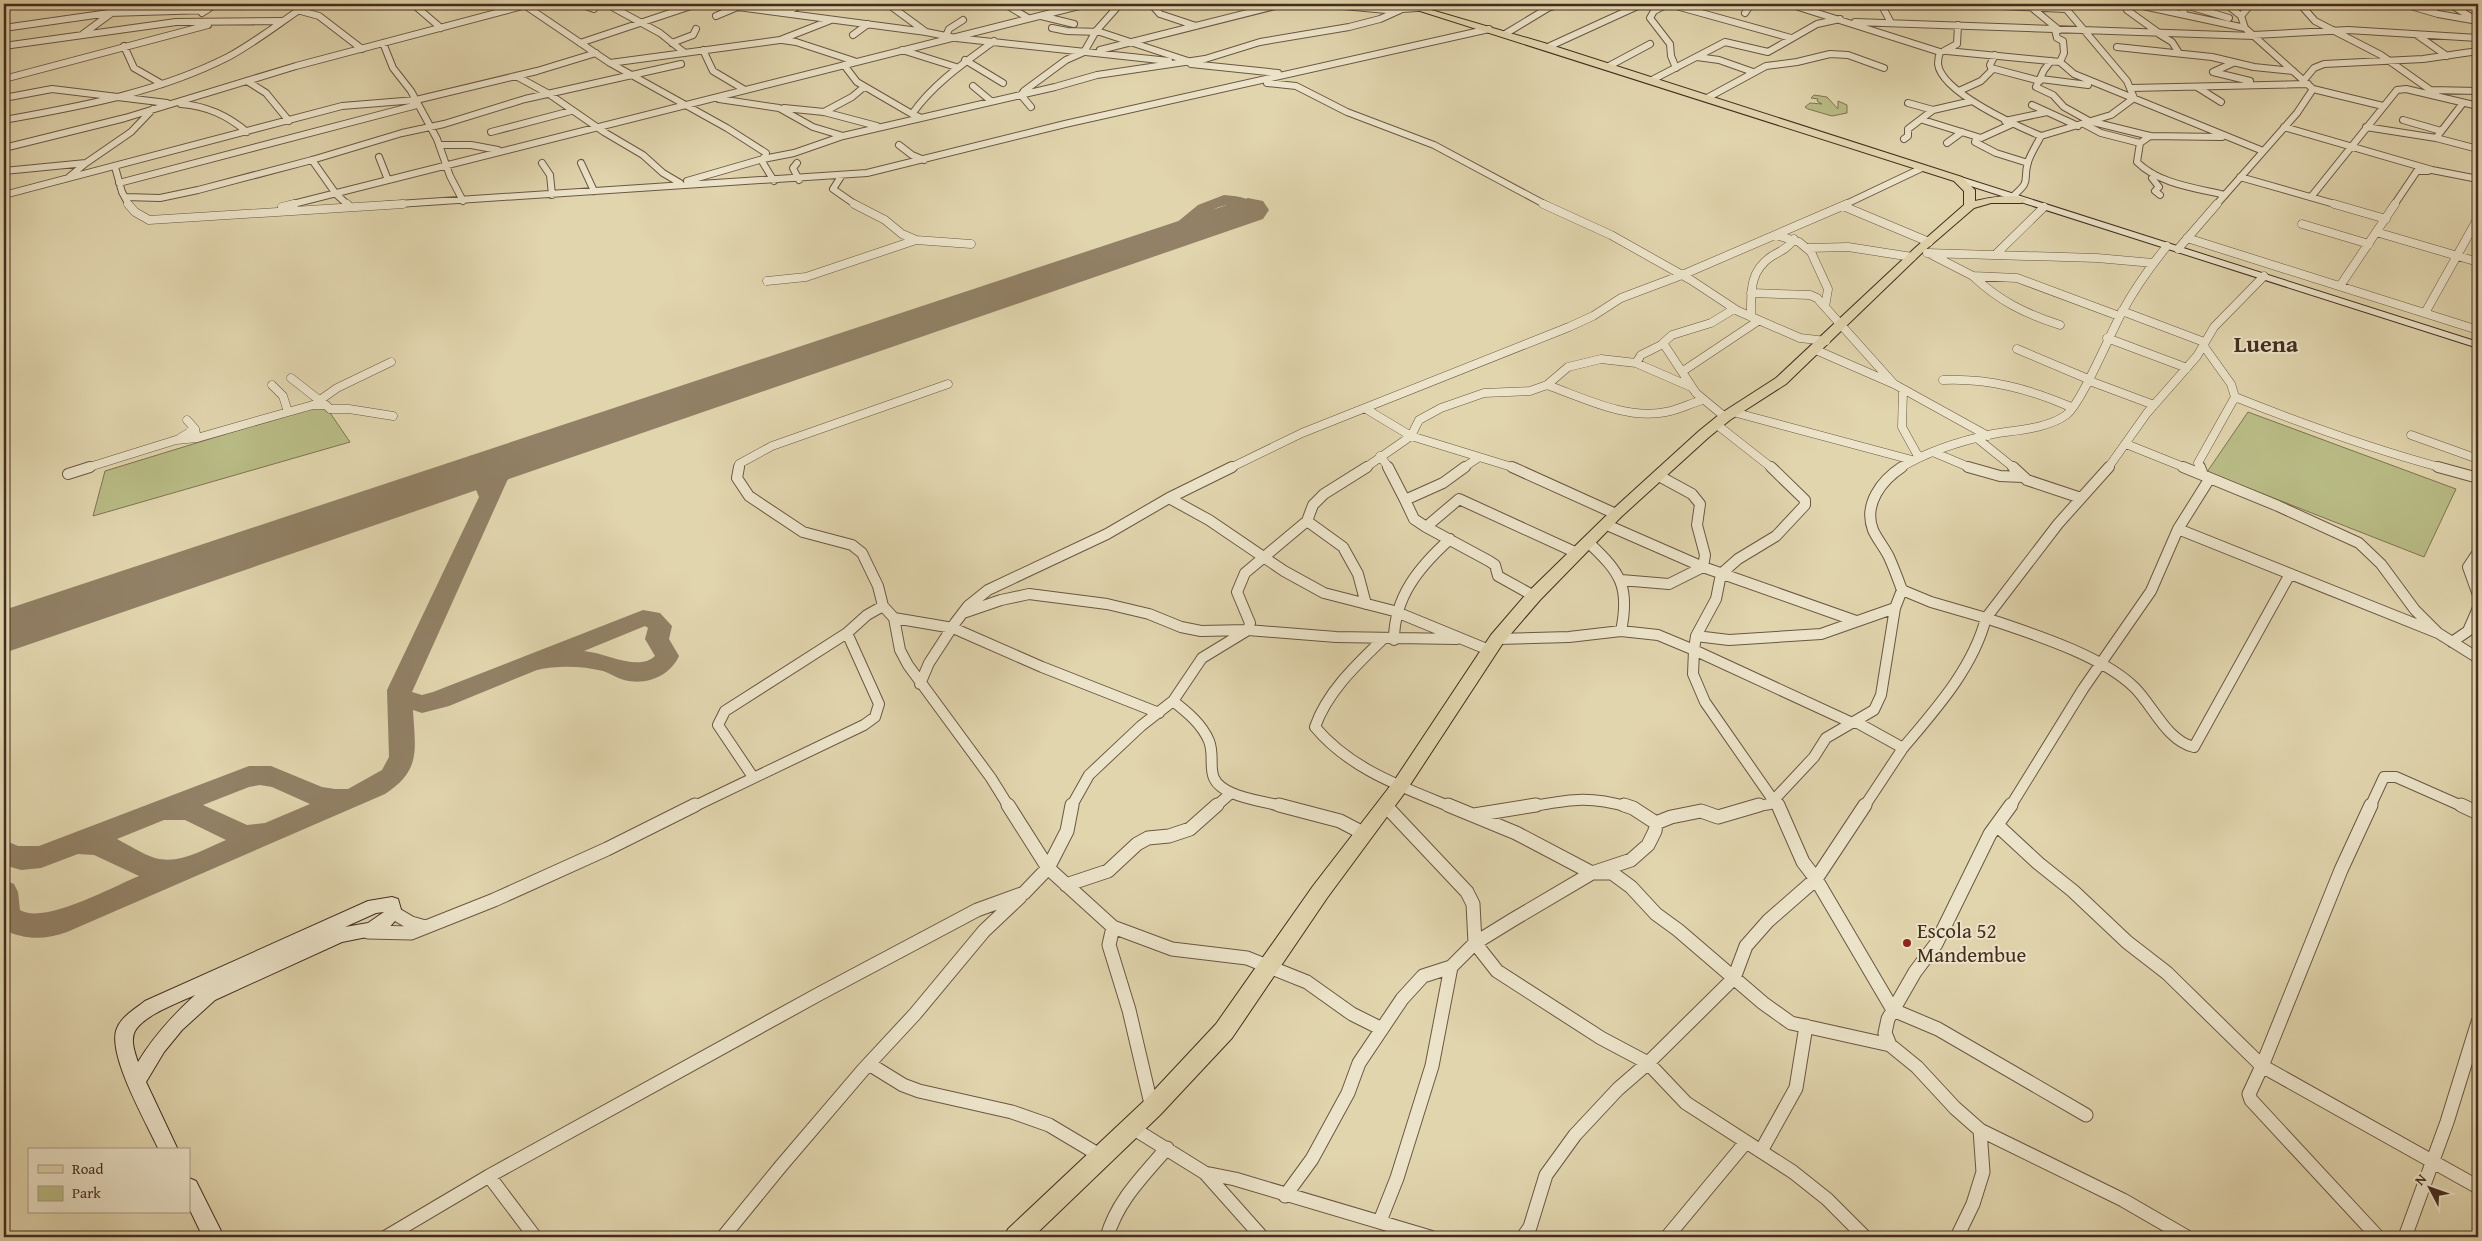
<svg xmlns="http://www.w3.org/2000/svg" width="2482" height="1241" font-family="'Gentium Book Plus',serif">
<rect width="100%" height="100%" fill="#e1d5ae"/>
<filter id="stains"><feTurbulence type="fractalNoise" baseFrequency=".004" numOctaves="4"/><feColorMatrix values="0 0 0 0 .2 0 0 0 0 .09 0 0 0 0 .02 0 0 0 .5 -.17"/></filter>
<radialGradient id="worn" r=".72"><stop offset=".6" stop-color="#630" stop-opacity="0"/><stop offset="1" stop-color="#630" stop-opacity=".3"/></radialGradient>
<path fill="#b9bc86" stroke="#7e7452" d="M 1814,95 L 1827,97 L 1838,109 L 1838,101 L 1847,105 L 1847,113 L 1832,116 L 1808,109 L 1805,107 L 1810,103 L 1822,104 L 1817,101 L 1818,99 L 1811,98 Z
M 324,404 L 350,442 L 93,516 L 105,471 Z
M 2248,412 L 2456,489 L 2424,557 L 2207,472 Z"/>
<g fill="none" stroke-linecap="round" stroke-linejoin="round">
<path fill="#928166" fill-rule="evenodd" d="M 1224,195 C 1236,196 1253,197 1256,210 L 1254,213 L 1242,213 C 1225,188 1188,230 1172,242 L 1160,242 L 1158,238 L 1198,205 Z
M 531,447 L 538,449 L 541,453 C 533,465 516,468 507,481 L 412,692 L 422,695 L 433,692 L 643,610 L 660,613 L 672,626 L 669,639 L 679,656 C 670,676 646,686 624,680 C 616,678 610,673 603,671 C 582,666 558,665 537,670 L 449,706 L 422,713 L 413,710 C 415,749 422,770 385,794 L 67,932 C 45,940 25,940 4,930 L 4,880 L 14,884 L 18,892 L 20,910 C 44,925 114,886 139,876 L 94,855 L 78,854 L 41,868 L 21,870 L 4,865 L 4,840 L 18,846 L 39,846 L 249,766 L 271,766 L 322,787 L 335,789 L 348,789 L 382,770 L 389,757 L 387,690 L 479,497 L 476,490 L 442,485 L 439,480 L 442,475 L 450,473 L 472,475 L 487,480 L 499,463 ZM 645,626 L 648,628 L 645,639 L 655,656 C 638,672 607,653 584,651 ZM 260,785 L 272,787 L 310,804 L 265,823 L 247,825 L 203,805 L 249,787 ZM 164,820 L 185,820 L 226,840 C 204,849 179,865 155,858 C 142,854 129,845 117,839 Z
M 25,617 L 33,619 L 37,625 C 30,636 16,644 4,647 L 4,628 Z"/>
<path fill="#928166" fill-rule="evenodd" d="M 1248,198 L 1263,201 L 1269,210 L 1263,219 L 4,653 L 4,610 Z"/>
<defs>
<path id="street-far3" d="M 413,4 L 441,28
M 523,4 L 610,63 L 727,128 L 766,153 L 763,159 L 687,181
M 580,4 L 594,9
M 621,4 L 614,8 L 660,33 L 685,53
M 715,4 L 926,32 L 956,38 L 1169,61
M 888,4 L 926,32
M 1005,4 L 1028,18
M 1151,4 L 1160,14 L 1196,26
M 1321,4 L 1387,10 L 1417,8
M 1668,4 L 1654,11 L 1650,18 L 1670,44 L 1671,56 L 1676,68
M 1669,4 L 1791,38
M 1789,4 L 1940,52 C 1939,55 1938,60 1938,64 C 1941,92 2017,126 2041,136
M 1881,4 L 1890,21
M 1955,4 L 2066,9
M 2126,4 L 2127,10 L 2159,33
M 2134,4 L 2245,28
M 2226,4 L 2241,16
M 2300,4 L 2315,21 L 2381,55 L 2436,94
M 2404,4 L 2438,14 L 2478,21
M 2450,4 L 2474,19
M 4,7 L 26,4
M 2031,7 L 2059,30
M 297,10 L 319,16 L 362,49
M 202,13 L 216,4
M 786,13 L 802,4
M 1745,13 L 1751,4
M 2184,13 L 2182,4 L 2229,18
M 716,16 L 735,8
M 1041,16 L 1074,24
M 1855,22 L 2254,36
M 4,28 L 109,13 L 207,10
M 1052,28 L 1067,31 L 1100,32 L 1188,61
M 2055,30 L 2057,38 L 2063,41 L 2064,53 L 2060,62 L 2074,74 L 2263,151
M 83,34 L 124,4
M 1505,34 L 1548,8 L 1561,4
M 2159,34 L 2172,42 L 2179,53
M 853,35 L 868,24
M 2253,35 L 2348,30 L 2478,38
M 2417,35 L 2447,56
M 946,36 L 949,29 L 963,20
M 782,40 L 796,42 L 854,61
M 383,43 L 393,68 L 411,91 L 437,139 L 450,176 L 463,201
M 580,43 L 697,4
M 672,43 L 693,35 L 696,29
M 4,46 L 176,22 L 282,21
M 124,46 L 134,68 L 162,84
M 1548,47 L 1642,4
M 2117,47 L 2212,57 L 2254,67 L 2293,71
M 703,50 L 713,71 L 745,90
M 902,50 L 956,67
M 1100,50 L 1283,4
M 1944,51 L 1957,44 L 1958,25
M 1947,51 L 2060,62
M 1697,57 L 1719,60 L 1753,72
M 965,60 L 1003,83
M 2051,61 L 2044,70 L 2036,87 L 2053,95 L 2064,107 L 2091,122
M 610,63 L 780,40 L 831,20
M 2233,63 L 2213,72 L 2250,81
M 1191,64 L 1278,73
M 844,65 L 857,82 L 912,114
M 1609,66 L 1650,44
M 1991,68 L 2040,81
M 516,76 L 549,94 L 604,132 L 643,155 L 663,173 L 680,183
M 4,79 L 208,25
M 2041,79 L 2088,85
M 1652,80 L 1725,42 L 1768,52 L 1817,24 L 1840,19
M 2304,80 L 2314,68 L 2324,64 L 2423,59 L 2478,51
M 247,81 L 266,93 L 289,121
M 1267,83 L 1296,86 L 1347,112 L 1434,145 L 1546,205
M 973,86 L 991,101
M 2197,87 L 2221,102
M 2131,88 L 2308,84
M 2313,89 L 2383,106
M 2431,90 L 2478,91
M 1959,91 L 1981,81 L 1992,70 L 1990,65 L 1995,55
M 4,98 L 52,89 L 167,103
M 1707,98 L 1766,66 L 1797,62 L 1830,54 L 1848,55 L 1884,68
M 719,99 L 779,108 L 813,127 L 843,136
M 1908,103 L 1933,110
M 181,104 C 207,106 227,115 247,132
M 2032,105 L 2078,126
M 1031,107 L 1021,95 L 1024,91 L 1066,60 L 1084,52 L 1096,31 L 1120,4
M 784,108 L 824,112 L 877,126
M 824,112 L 852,97 L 864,87
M 919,117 L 912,114 C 934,83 964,63 994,41
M 4,120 C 81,106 157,93 228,57 C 256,42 282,21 308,4
M 1923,120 L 1981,138 L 2012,124
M 2403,120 L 2441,131
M 2005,121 L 2047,112
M 2093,122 L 2150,136 L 2222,137
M 2084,124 L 2101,133 L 2140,143
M 2284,127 L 2432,170 L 2478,179
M 2366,127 L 2436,138 L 2478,149
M 491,132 L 571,111
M 2150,136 L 2140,143 L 2137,162 C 2159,184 2196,188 2225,195
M 1977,137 L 1975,142 L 1996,153 L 2028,163
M 2436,138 L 2463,103
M 1904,139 L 1908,136 L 1908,129 L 1933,110 L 1972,101
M 1947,143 L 1962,132
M 439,145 L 471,145 L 498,150
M 899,145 L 912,155 L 924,160
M 4,148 L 125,118 L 296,66 L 530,4
M 379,157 L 388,180
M 312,160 L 336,194 L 348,205
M 86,163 L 131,132 L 153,109
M 542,163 L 550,175 L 552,195
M 581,163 L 594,191
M 797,163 L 793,168 L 799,180
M 115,167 L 122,192 L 129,205
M 4,171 L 86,163 L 69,177
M 842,175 L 833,189 L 856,205
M 2155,175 L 2152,178 L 2159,187 L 2155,191 L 2160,195
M 2240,177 L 2338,205
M 774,181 L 763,163 L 763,159 L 794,153 L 843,136 L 1055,87 L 1097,75 L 1205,59 L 1260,42 L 1349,27 L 1380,19 L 1400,10
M 119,183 L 417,105
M 4,195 L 342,106 L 416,100 L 537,71 L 596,53
M 125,197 L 160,198 L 198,190 L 312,160 L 402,133 L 444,124 L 525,99 L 681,64
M 2012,197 C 2033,179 2022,183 2028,162 C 2031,153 2037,144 2041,136 L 2111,115 L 2134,98 L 2127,81 L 2062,4
M 2311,197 L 2397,90 L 2406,89 L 2478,106
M 289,205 L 1087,4
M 383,205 L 867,173 L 1065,124 L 1489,29
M 1844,205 L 1922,168
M 2216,205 L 2297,113 L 2313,89 L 2245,28 L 2241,16 L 2251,4
M 2394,205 L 2417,171 L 2428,171"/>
<path id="street-far2" d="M 128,204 L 135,212 L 149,220 L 403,204
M 347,204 L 350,207
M 854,204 L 885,220 L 902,234 L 916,240 L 971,244
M 1543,204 L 1611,235 L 1691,280 L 1738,311 L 1800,338 L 1826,341
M 2334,204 L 2386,219
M 1843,206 L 1929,242
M 282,207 L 294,204
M 2302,224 L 2369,244
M 2376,232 L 2478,262
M 1776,235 L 1799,242 L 1811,252 L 1828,289 L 1825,307 L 1894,384
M 2187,238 L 2478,330
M 1808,248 L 1848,247 L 1912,257
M 2178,249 L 2217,204
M 1927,253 L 2097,258 L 2153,263
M 1932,255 L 1973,276 L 2017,278 L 2119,316
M 1995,255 L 2044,207
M 1973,276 C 1999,301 2026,314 2060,325
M 767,281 L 806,277 L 916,240
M 2340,286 L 2395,204
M 1751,293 L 1810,295 L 1817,298 L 1825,307
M 2122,311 L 2204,342
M 2425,313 L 2478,218
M 1751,317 C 1751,292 1749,271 1772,256 C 1781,251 1788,248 1794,239
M 2107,338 L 2187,368
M 2017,349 L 2088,379
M 1816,350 L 1894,384 L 1988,436
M 391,362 L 337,388 L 313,405 L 326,405 L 330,409 L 349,409 L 393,416
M 1636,363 L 1641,355 L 1663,344
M 1683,371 L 1758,321
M 291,378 L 319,400
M 1943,380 C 1989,378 2029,389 2071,407
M 2087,380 L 2154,405
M 272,385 L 283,396 L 288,412 L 313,405
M 1547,385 C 1584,398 1626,420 1666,412 C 1679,410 1691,403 1703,400
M 1903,390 L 1902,427 L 1918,456
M 2235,397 C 2303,424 2372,449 2443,468
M 1366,409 L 1411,436 L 1515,468
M 1733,412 L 1912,460
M 1725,417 L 1696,393 L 1663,343 L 1672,335 L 1711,323 L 1734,309
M 187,420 L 195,429
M 1716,424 L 1772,468
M 2411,435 L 2478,459
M 180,438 L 195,429 L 197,438
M 1978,439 L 2014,468
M 2126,444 L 2186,468
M 1933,452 L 1971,468
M 1380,456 L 1389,468
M 86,468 L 176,440 L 197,438 L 288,412
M 738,468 L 739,464 L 772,446 L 948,384
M 1230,468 L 1302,433 L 1569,327 L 1593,316 L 1621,298 L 1682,275 L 1847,204
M 1365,468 L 1411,436 L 1419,420 L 1441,408 L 1484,393 L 1530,391 L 1547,385 L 1568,367 L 1601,359 L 1636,363 L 1691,387
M 1463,468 L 1478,458
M 1900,468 C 1928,451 1960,441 1993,434 C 2015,430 2047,429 2066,415 C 2081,404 2111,332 2122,312 C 2135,288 2150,267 2167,246
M 2108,468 L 2147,413 L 2197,356 L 2214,327 L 2264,276
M 2200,468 L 2198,463 L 2235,397 L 2231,384 L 2203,345"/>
<path id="street-far1" d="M 739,467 L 737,478 L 749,496 L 803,532 L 852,545 L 862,553 L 878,586 L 883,606 L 894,618 L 900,650 L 908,665 L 991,778 L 1009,807
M 1388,467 L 1405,500
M 1512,467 L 1616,514
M 1968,467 L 2000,476 L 2023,477
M 2013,467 L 2027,480 L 2081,498
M 2183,467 L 2278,506 L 2359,543 L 2381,564 L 2415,610 L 2438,633
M 2200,467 L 2203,475
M 2438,467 L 2478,478
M 68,474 L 90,467
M 1169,498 L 1209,520 L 1284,571 L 1324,593 L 1394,611 L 1489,650
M 1307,521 L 1343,547 L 1358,574 L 1366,604
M 1607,525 L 1703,567 L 1856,621
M 1426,527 L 1414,519 L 1405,500 L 1443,483 L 1465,467
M 2178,529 L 2438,633 L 2478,658
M 1589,543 C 1621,573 1630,587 1621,631
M 2478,552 L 2468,567 L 2478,595
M 1621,580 L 1669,584 L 1703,567 L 1705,555 L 1697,525 L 1700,504 L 1692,494 L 1659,476
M 1902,590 L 1931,602 L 1986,618 L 2058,524 L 2109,467
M 1534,596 L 1498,576 L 1495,565 L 1489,561 L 1426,527 L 1459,499 L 1577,553
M 966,612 L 1001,600 L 1029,594 L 1107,604 L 1149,614 L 1181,627 L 1201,631 L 1248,630 L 1336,637 L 1457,639
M 894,618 L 953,628 L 1042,667 L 1159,713
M 1696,636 L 1716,599 L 1721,574 L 1738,559 L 1776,536 L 1805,505 L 1805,500 L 1771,467
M 1383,639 C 1357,664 1327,692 1315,727 C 1350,769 1402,787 1451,807
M 1497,639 L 1569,637 L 1621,631 L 1658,635 L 1694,650 L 1696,636 L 1729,640 L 1821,634 L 1895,608 L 1902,590 C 1898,579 1894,568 1889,557 C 1884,547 1877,539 1873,530 C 1863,504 1882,480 1902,467
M 1394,640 C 1394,597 1419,567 1450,539
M 2452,642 L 2468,631 L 2478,608
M 920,684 L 929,663 L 955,623 L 968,606 L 988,590 L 1107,534 L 1169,498 L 1232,467
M 1173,701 C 1187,712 1202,724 1209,741 C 1217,761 1201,780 1232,793 C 1248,800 1267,802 1284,807
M 1856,722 L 1903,748 C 1936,709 1973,668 1986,618 C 2030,633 2102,655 2135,688 C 2153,706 2167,741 2194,747 L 2290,574
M 753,777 L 718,725 L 725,711 L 847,633 L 867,615 L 883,606
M 1385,805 L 1387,807
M 693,807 L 864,725 L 875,717 L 879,704 L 847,633
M 1071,807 L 1089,775 L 1141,726 L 1173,701 L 1202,658 L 1248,630 L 1250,623 L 1237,592 L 1245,573 L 1307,521 L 1313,505 L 1324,494 L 1367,467
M 1215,807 L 1231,793
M 1528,807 C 1569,800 1587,795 1628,807
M 1752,807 L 1770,804 L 1814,757 L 1826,738 L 1874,710 L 1881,695 L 1895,608
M 1778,807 L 1705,702 L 1693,674 L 1694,650 L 1850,722
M 1864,807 L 1903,748
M 2010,807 L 2083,689 L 2151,591 L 2178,529 L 2210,478
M 2370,807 L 2384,777 L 2396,777 L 2464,807"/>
<path id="street" d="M 1072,805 L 1067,831 L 1048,868 L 1113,927 L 1172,949 L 1247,958 L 1307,982 L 1352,1014 L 1382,1029
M 1279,805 L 1340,821 L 1363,833
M 1385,805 L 1467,892 L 1473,904 L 1475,943 L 1497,971 L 1601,1038 L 1648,1063 L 1686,1103 L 1793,1172 L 1827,1199 L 1865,1237
M 1448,805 L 1516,833 L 1592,873 L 1612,873 L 1631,887 L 1656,914 L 1678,930 L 1763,1003 L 1791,1023 L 1890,1045 L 1917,1067 L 1955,1108 L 1980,1130 L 2123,1200 L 2187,1237
M 1624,805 L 1633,808 L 1656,823 L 1671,817 L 1701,811 L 1718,817 L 1759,805
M 1778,805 L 1803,862 L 1816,879 L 1893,1010 L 1938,1029 L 2086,1115
M 2371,805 L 2341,870 L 2262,1066 L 2478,1187
M 2461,805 L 2478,813
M 1474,815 L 1536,805
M 1997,825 L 2038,863 L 2073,891 L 2127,942 L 2167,973 L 2262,1066 L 2249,1094 L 2251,1100 L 2378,1237
M 1066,885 L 1108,871 L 1137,844 L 1148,838 L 1169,836 L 1190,829 L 1217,805
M 394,913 L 411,923 L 425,927
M 1113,927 L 1109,945 L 1129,1010 L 1152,1108
M 368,932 L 411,933 L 494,900 L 607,849 L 695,805
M 1890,1045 L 1885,1033 L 1888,1019 L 1915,972 L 1936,944 L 1990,834 L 2011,805
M 869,1064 L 903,1085 L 919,1091 L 1012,1112 L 1049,1125 L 1101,1156
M 1131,1127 L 1205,1173 L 1235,1179 L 1430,1237
M 1761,1151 L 1796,1088 L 1806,1026
M 1205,1173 L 1262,1237
M 489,1176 L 535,1237
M 1285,1196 L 1312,1159 L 1348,1093 L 1359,1063 L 1402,999 L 1423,976 L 1451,967
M 1380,1221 L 1397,1178 L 1432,1066 L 1451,967 L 1475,943 L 1514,919 L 1592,873 L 1631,860 L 1648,845 L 1655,831 L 1656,823
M 386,1237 L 489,1176 L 819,994 L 977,910 L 1024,893 L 1048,868 L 1008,805
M 723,1237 L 781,1166 L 863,1070 L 915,1014 L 984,931 L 1020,897
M 1107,1237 C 1117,1201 1143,1176 1167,1148
M 1523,1237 L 1530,1227 L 1546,1175 L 1575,1135 L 1618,1089 L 1648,1063 L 1734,978 L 1746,946 L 1768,921 L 1816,879 L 1865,805
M 1667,1237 L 1746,1142
M 1957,1237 L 1973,1204 L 1983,1172 L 1980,1130
M 2405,1237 L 2447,1122 L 2478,1022"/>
<path id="secondary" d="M 1955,177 L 1961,177 L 2478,342 L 2478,348 L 1955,181 Z
M 392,897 L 398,899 L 402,913 L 387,930 L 377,935 L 342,942 L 215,1000 L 182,1030 L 164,1052 L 146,1082 L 178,1150 L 159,1150 C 147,1124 109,1058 116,1031 C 120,1017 134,1010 145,1001 L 368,901 ZM 384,912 L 368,923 L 345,927 L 376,913 ZM 195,995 C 172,1016 154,1036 138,1062 C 135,1053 130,1040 135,1031 C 144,1015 178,1003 195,995 Z
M 189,1178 L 196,1181 L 224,1237 L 203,1237 L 189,1208 Z"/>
<path id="primary" d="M 1398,4 L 1411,4 L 1551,45 L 1962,177 L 1975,190 L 1975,201 C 1987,198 2018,192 2027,200 L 2021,203 L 1991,203 L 1974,208 L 1923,252 L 1786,384 L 1730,420 L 1709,437 L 1621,517 L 1540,600 L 1503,643 L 1406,791 L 1327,898 L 1232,1038 L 1160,1115 L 1033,1237 L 1004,1237 L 1008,1229 L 1144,1101 L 1216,1024 L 1313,886 L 1394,781 L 1491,635 L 1528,592 L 1611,511 L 1699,431 L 1720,414 L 1776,378 L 1915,248 L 1964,205 L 1964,191 L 1954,181 Z"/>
</defs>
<use href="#street-far3" stroke="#6b5743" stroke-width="8"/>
<use href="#street-far2" stroke="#6b5743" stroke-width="9"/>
<use href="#street-far1" stroke="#6b5743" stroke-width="12"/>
<use href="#street" stroke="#6b5743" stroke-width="15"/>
<use href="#secondary" stroke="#442d1f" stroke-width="2"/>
<use href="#primary" stroke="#442d1f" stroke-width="2"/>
<use href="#street-far3" stroke="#ece4ca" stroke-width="6"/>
<use href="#street-far2" stroke="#ece4ca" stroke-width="8"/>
<use href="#street-far1" stroke="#ece4ca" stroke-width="10"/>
<use href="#street" stroke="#ece4ca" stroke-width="13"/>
<use href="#secondary" fill="#ece4ca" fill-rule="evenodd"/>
<use href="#primary" fill="#e1d5ae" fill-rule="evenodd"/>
<path stroke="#442d1f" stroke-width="1" stroke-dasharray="5.5 5.5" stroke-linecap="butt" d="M 2473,4 L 2478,7"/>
</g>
<circle fill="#8f2418" stroke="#ece4ca" stroke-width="2" cx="1907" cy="943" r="5"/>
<g text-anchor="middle" stroke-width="4" stroke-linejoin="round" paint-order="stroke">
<g font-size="21" fill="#442d1f" stroke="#ece4ca" text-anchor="start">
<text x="1917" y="938">Escola 52<tspan x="1917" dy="24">Mandembue</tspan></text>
</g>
<g font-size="24" font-weight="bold" fill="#442d1f" stroke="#ece4ca">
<text x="2266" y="352">Luena</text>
</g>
</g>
<rect width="2482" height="1241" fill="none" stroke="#e1d5ae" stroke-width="20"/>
<rect x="5" y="5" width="2472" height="1231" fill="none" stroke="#442d1f" stroke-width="2.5"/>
<rect x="10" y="10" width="2462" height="1221" fill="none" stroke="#442d1f"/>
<rect x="28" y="1148" width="162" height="65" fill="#ece4ca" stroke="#a99b86"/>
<rect x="38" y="1165" width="25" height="8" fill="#e1d5ae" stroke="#a99b86"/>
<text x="72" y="1174" font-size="15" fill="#442d1f">Road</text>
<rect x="38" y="1186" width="25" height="15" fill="#b9bc86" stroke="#a99b86"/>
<text x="72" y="1198" font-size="15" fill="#442d1f">Park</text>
<g transform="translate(2430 1188) rotate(311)" stroke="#ece4ca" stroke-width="4" paint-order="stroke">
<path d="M0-4L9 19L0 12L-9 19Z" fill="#442d1f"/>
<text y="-8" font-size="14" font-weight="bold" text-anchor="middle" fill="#442d1f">N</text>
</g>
<rect width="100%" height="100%" filter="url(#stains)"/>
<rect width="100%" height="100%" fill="url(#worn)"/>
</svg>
